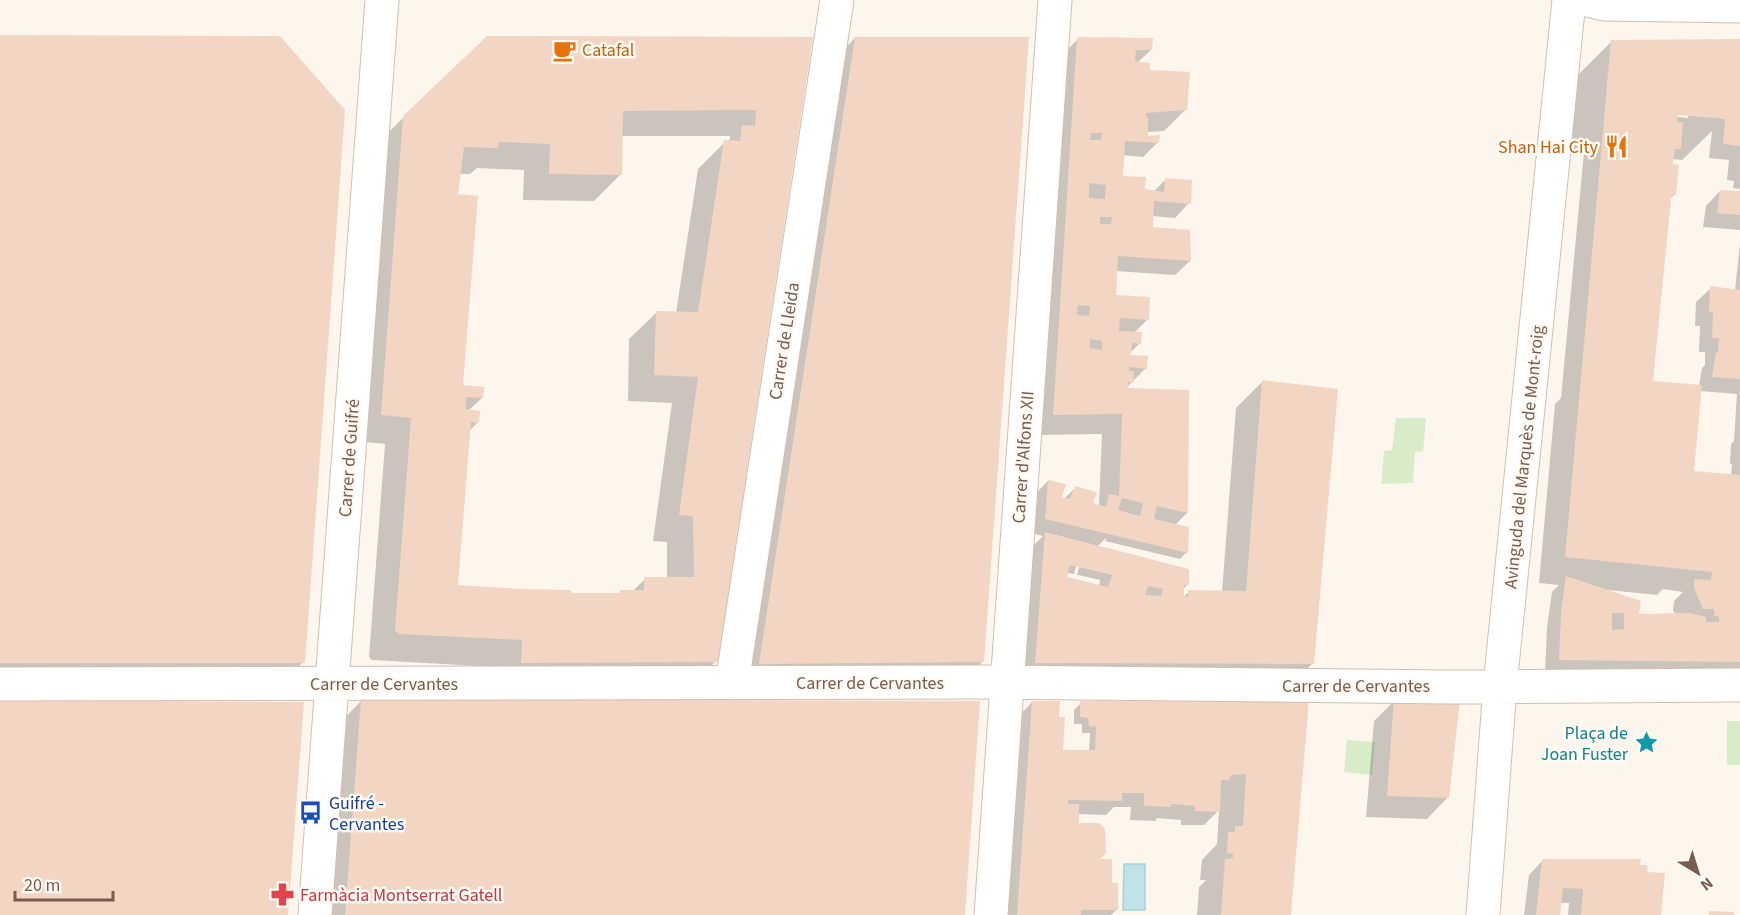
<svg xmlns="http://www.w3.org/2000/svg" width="1740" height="915" font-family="'Source Sans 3',sans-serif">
<rect width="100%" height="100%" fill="#fdf6ec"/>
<path fill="#d8ecc9" d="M 1396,418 L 1426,418 L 1423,451 L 1415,452 L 1413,483 L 1381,484 L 1384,451 L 1392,450 Z
M 1727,721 L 1740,721 L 1740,765 L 1727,765 Z
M 1347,740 L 1375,742 L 1372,775 L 1344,772 Z"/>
<path fill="#bfe3e8" stroke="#a5d3da" stroke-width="1.5" d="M 1124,864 L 1145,864 L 1145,910 L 1123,910 Z"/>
<path fill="#0003" fill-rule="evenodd" d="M 0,37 L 303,662 L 277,689 L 0,689 Z
M 855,38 L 983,661 L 956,688 L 733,690 L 828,65 Z
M 811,39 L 716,661 L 689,688 L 496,667 L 372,660 L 369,657 L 385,444 L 355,441 L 377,144 L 404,117 ZM 621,136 L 730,136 L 730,139 L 725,142 L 698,169 L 676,313 L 656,313 L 629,339 L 628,401 L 672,403 L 653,541 L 667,542 L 667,579 L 645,579 L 632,592 L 621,591 L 618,594 L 569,595 L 456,587 L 469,431 L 478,422 L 468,411 L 482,398 L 462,386 L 456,195 L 459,174 L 470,174 L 477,168 L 524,170 L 523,200 L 594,201 L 621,174 Z
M 1078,39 L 1151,50 L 1137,63 L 1149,69 L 1186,109 L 1164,131 L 1147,132 L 1147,137 L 1158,142 L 1143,157 L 1122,155 L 1121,177 L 1144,191 L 1153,192 L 1165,180 L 1189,203 L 1175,218 L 1152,216 L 1151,229 L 1190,261 L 1175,275 L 1116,271 L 1114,296 L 1147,320 L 1134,333 L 1140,343 L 1130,353 L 1130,357 L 1146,368 L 1126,388 L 1126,390 L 1188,391 L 1187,513 L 1175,525 L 1187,552 L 1180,559 L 1105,541 L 1107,537 L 1097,547 L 1188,584 L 1183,589 L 1182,598 L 1189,592 L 1222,592 L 1236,408 L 1263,381 L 1313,663 L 1286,690 L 1021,677 L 1031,548 L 1043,536 L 1032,533 L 1034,495 L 1048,481 L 1060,499 L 1064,499 L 1075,488 L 1091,504 L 1099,506 L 1102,434 L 1032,435 L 1064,53 ZM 1082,544 L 1085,545 L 1077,575 L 1074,574 ZM 1069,573 L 1100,580 L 1099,586 L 1064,578 Z
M 1740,41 L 1740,189 L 1733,188 L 1734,181 L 1727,180 L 1729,160 L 1709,158 L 1712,131 L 1682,160 L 1672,159 L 1675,194 L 1669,200 L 1651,382 L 1699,386 L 1702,368 L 1705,365 L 1705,352 L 1699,352 L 1700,326 L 1695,326 L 1696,302 L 1711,288 L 1735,290 L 1740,243 L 1740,683 L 1545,673 L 1547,627 L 1552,592 L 1559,585 L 1539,583 L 1555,404 L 1561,398 L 1584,152 L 1565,150 L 1570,83 L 1611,42 ZM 1671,113 L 1688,115 L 1688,118 L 1670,116 ZM 1700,391 L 1737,394 L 1734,441 L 1731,444 L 1730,464 L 1732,464 L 1731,476 L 1692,476 ZM 1663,589 L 1683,592 L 1674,601 L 1673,610 L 1675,614 L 1637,615 L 1608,590 L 1657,595 Z
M 1720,191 L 1740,193 L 1740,230 L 1703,227 L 1706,206 Z
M 1395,700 L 1448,797 L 1427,819 L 1366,817 L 1374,721 Z
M 361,701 L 964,915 L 321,915 L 335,728 Z
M 1032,702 L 1062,752 L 1089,752 L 1090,733 L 1082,733 L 1082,724 L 1074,724 L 1074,710 L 1081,703 L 1251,702 L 1290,915 L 1197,915 L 1199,887 L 1206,880 L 1200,880 L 1202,860 L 1217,844 L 1219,810 L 1204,825 L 1181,825 L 1181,820 L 1157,818 L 1155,821 L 1130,820 L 1131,807 L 1114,807 L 1106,815 L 1077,814 L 1077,824 L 1110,884 L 1117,909 L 1111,915 L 1004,915 L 1018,717 Z
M 1543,860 L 1639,867 L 1660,915 L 1568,915 L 1569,903 L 1560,903 L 1559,915 L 1524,915 L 1529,875 Z"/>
<path fill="#f3d5c3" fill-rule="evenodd" d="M 0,35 L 280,36 L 345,110 L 305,663 L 0,663 Z
M 487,36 L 813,37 L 718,662 L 521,663 L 522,640 L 399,634 L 395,630 L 411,418 L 381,415 L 403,116 ZM 756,110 L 755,126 L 742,125 L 740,141 L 724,140 L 698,312 L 656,311 L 654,375 L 698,377 L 679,515 L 693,516 L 694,577 L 644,577 L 644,590 L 620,590 L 620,593 L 571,593 L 571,590 L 522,589 L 458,585 L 471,422 L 479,423 L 480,411 L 466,409 L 466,397 L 483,398 L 484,387 L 463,385 L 478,196 L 458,194 L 464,147 L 498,148 L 499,142 L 550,144 L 549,174 L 622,175 L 623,111 Z
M 855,37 L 1029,37 L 984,662 L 759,664 Z
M 1077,37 L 1153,38 L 1152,50 L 1136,50 L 1135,61 L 1150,63 L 1150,70 L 1190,72 L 1187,110 L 1146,113 L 1146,117 L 1148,118 L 1148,136 L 1160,135 L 1159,143 L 1125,141 L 1123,176 L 1146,177 L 1145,189 L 1164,192 L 1165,178 L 1192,180 L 1191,204 L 1154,201 L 1153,227 L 1190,230 L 1191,261 L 1118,256 L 1116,295 L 1150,297 L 1149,320 L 1120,318 L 1119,331 L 1142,332 L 1141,344 L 1132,343 L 1131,355 L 1148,356 L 1147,369 L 1129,367 L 1129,371 L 1134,371 L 1133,383 L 1128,382 L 1128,388 L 1189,390 L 1188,513 L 1157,506 L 1154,519 L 1189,527 L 1188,553 L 1045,519 L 1048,480 L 1066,484 L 1062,497 L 1070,499 L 1075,486 L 1097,492 L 1093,503 L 1106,507 L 1109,494 L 1119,496 L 1122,414 L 1053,415 ZM 1091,133 L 1102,133 L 1101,140 L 1090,140 ZM 1089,183 L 1106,185 L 1105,199 L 1089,198 ZM 1100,217 L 1112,217 L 1111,224 L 1100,224 ZM 1078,305 L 1090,306 L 1089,316 L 1077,315 ZM 1090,339 L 1102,341 L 1102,350 L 1090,348 ZM 1122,498 L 1143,503 L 1140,516 L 1118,510 Z
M 1740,39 L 1740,146 L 1723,144 L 1725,119 L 1678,115 L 1677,122 L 1683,122 L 1681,149 L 1675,149 L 1673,164 L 1679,165 L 1676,195 L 1672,195 L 1671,199 L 1653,381 L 1702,385 L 1694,471 L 1740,475 L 1740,662 L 1559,660 L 1561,612 L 1566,576 L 1641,601 L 1639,614 L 1690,613 L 1706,617 L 1706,622 L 1719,622 L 1719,616 L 1714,616 L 1714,609 L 1703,609 L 1694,588 L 1694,579 L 1711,580 L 1712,572 L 1565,557 L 1611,40 ZM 1612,613 L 1624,613 L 1624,629 L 1612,630 Z
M 1720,190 L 1740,191 L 1740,215 L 1717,213 Z
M 1710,286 L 1740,290 L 1740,379 L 1712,377 L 1716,352 L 1718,352 L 1719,338 L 1712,338 L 1713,312 L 1709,312 Z
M 1262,380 L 1338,389 L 1314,664 L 1035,663 L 1045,532 L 1189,569 L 1189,585 L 1184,585 L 1184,596 L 1188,597 L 1188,590 L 1246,591 ZM 1070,565 L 1112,575 L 1108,587 L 1067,577 ZM 1148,586 L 1163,589 L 1161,596 L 1145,595 Z
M 1394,698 L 1460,700 L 1449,798 L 1387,796 Z
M 361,699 L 980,701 L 965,915 L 345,915 Z
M 0,700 L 304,702 L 288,915 L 0,915 Z
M 1309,700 L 1291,915 L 1221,915 L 1225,859 L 1233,858 L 1233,854 L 1227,853 L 1228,832 L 1235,832 L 1235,826 L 1243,826 L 1246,774 L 1231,775 L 1229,780 L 1221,780 L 1220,812 L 1195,811 L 1195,806 L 1171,804 L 1171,807 L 1144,806 L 1144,793 L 1122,793 L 1122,801 L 1068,800 L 1068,804 L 1079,804 L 1079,823 L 1099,823 L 1105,829 L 1106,854 L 1099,859 L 1112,859 L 1112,883 L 1118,883 L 1118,910 L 1081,910 L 1081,915 L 1017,915 L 1032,701 L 1060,701 L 1059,717 L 1065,717 L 1063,750 L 1095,750 L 1096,727 L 1089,726 L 1088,718 L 1080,717 L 1080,701 Z
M 1542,859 L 1641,859 L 1640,865 L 1647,865 L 1648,872 L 1665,873 L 1661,915 L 1581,915 L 1583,889 L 1563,888 L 1560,915 L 1536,915 Z
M 1709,911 L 1734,912 L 1734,915 L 1709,915 Z"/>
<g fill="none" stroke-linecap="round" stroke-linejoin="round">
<defs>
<path id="street" d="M 1587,0 L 1604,4 L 1740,6
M 732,683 L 837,0
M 0,684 L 982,682 L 1449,687 L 1740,685
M 315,915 L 382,0
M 991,915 L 1055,0
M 1483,915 L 1500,686 L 1569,0"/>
</defs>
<use href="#street" stroke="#d1beb0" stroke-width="35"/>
<use href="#street" stroke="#fff" stroke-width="33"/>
</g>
<defs>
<symbol id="cafe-bare" viewBox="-9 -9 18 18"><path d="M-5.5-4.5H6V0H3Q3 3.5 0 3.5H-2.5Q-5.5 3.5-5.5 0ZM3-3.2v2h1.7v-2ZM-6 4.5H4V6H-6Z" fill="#e8710a" stroke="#fffaf3" stroke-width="2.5" paint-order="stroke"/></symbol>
<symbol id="restaurant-bare" viewBox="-9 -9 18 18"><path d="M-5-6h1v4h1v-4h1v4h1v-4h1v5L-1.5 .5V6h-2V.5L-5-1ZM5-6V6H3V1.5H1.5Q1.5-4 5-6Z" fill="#e8710a" stroke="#fffaf3" stroke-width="2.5" paint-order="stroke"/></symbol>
<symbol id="sight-bare" viewBox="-9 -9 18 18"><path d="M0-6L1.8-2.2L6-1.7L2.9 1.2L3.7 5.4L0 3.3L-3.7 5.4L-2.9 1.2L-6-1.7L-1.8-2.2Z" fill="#0f9aa8" stroke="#fffaf3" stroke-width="2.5" paint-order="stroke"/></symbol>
<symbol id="bus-bare" viewBox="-9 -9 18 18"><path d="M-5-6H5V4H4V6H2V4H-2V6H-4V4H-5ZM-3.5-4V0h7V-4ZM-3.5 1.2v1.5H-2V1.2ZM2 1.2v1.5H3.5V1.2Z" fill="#1a4fb4" stroke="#fffaf3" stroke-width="2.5" paint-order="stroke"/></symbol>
<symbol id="pharmacy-bare" viewBox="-9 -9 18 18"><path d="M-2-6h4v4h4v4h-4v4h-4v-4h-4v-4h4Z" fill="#e0444e" stroke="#fffaf3" stroke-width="2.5" paint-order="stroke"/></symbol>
</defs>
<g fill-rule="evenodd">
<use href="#cafe-bare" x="548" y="34" width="33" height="33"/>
<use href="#restaurant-bare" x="1600" y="130" width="33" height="33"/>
<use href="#sight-bare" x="1630" y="726" width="33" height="33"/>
<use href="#bus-bare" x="294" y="796" width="33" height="33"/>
<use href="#pharmacy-bare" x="266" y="878" width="33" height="33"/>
</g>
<g text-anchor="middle" stroke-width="5" stroke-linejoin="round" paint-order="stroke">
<g font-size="18" fill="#c56008" stroke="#fffaf3" text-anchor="start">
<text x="582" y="56">Catafal</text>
<text x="1598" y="153" text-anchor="end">Shan Hai City</text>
</g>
<g font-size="18" fill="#7a5c4d" stroke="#fffaf3">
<text transform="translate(784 341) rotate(-81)" y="6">Carrer de Lleida</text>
<text transform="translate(1023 457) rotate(-86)" y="6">Carrer d'Alfons XII</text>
<text transform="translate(1524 457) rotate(-84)" y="6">Avinguda del Marquès de Mont-roig</text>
<text transform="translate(349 458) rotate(-86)" y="6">Carrer de Guifré</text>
<text x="870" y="689">Carrer de Cervantes</text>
<text x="384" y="690">Carrer de Cervantes</text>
<text x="1356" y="692">Carrer de Cervantes</text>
</g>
<g font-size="18" fill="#0d838f" stroke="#fffaf3" text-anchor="end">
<text x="1628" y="739">Plaça de<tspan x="1628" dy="21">Joan Fuster</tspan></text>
</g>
<g font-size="18" fill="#164399" stroke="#fffaf3" text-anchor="start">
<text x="329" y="809">Guifré -<tspan x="329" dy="21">Cervantes</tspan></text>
</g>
<g font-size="18" fill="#be3a42" stroke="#fffaf3" text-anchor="start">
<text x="300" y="901">Farmàcia Montserrat Gatell</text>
</g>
</g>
<g transform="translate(1698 873) rotate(142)" stroke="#fffaf3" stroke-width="4.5" paint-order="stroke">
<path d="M0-4.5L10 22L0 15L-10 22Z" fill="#7a5c4d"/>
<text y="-9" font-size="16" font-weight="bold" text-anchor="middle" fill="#7a5c4d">N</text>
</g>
<path d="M15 891v9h98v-9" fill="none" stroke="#7a5c4d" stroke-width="3"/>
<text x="24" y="891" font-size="18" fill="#7a5c4d" stroke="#fffaf3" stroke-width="4.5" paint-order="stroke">20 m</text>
</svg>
